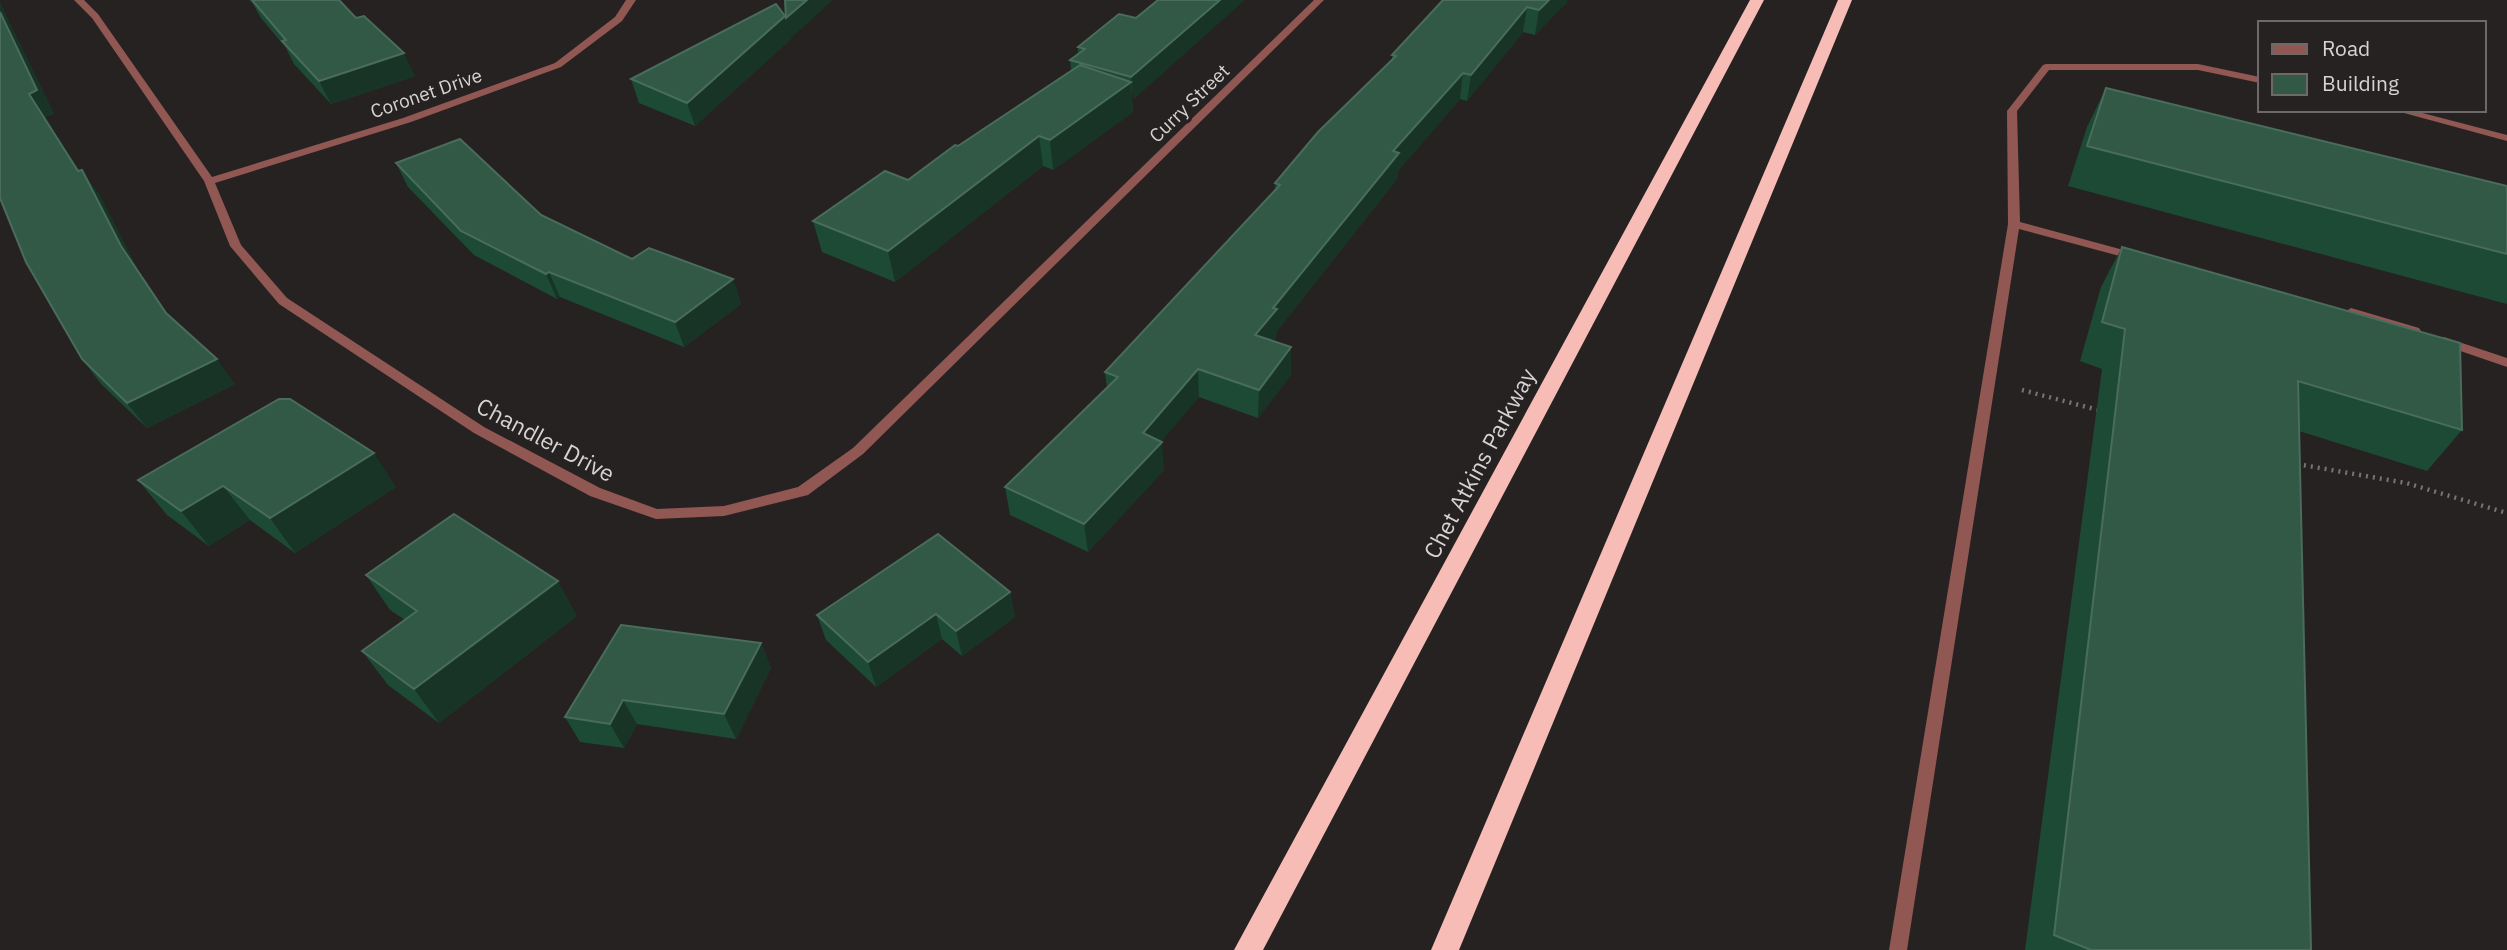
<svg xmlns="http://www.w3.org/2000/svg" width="2507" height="950" viewBox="0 0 2507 950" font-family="'IBM Plex Sans',sans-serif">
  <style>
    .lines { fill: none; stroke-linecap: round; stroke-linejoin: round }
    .path { stroke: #777474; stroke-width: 4.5; stroke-dasharray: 2 5; stroke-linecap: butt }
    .street { fill: #915752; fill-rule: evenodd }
    .highway { fill: #f6bcb5; fill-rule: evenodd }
    .wall { fill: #1d4a35 }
    .shaded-wall { fill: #183426 }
    .building { fill: #315946; stroke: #4a6c5c; stroke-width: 2 }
    .labels { text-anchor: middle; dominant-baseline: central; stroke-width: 7; stroke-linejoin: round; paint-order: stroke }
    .far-street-label { font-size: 19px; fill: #d5d3d3; stroke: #262221 }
    .street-label { font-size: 23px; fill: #d5d3d3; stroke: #262221 }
  </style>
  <rect width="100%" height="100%" fill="#262221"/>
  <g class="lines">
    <path class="path" d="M2022,390L2102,411
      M2297,464L2406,483L2507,513"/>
    <path class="street" d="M74,0H84L98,14L212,177L403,118L555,63L615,17L626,0H636L622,21L561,67L411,122L215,183L241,245L287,298L484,427L600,488L657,509L724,506L798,487L853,448L1314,0H1324L863,454L808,495L724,516L656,519L590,496L474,433L279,304L230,246L204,181L92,18Z
      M2046,64H2198L2260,77V83L2198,70H2049L2017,111L2020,222L2142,255L2144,257L2138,261L2019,229L1907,950H1889L2008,224L2007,111L2043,65Z
      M2393,110H2411L2507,135V141Z
      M2351,308L2419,328L2421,331L2415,335L2347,315L2345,312Z
      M2444,337L2507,358V367L2440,344L2438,341L2440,338Z"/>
    <path class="highway" d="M1750,0H1764L1263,950H1234Z
      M1838,0H1852L1459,950H1431Z"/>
  </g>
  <path class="wall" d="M249,0H339L415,76L331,104L294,64L286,48L261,18L253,4Z
    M1443,0H1567V2L1535,35L1523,32L1467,101L1460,99L1398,171L1397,179L1277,331L1276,337L1273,341L1291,375L1258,418L1199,397L1161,441L1164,470L1088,552L1010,515L1005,487L1107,388L1105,372L1275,190V183L1392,60V55Z
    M0,3L54,114L45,117L79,171L99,194L138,270L168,315L235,384L147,428L101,384L82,359L0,200Z
    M785,16L791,39L695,126L639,103L631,79Z
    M1136,18L1132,100L1133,112L1053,170L1043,166L895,282L822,252L813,221L908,180L1071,70L1070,60L1078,54V47Z
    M2106,88L2507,186V304L2068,186L2087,127Z
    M396,163L541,215L632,259L733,279L741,304L684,347L560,297L557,299L474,255L408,187Z
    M2122,247L2462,430L2427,471L2299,431L2311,950H2025L2102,369L2080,361L2101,287Z
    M138,480L396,487L295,553L250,520L209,546L167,515Z
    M366,575L577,616L439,723L388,685L362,651L405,620L390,610Z
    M1010,592L1015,617L962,656L942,639L876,687L826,640L817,615Z
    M761,643L771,668L736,739L637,724L624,748L580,742L565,717Z"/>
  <path class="shaded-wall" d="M807,0H833L791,38L786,18Z
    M1220,0H1245L1133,100L1131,77Z
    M1549,0H1567V2L1535,35L1539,10Z
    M0,3L54,114L45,117L94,194L82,170L99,194L138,270L183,338L121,246L78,171L29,94L0,12Z
    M1527,7L1523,32L1467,101L1471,75Z
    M785,16L791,39L695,126L687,103Z
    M404,53L415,76L331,104L319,81Z
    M1463,73L1460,99L1398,171L1397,179L1277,331L1276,337L1255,363V335L1273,308L1393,151Z
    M1131,82L1133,112L1053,170L1050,140Z
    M1039,136L1043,166L895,282L888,251Z
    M549,272L560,297L557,299L546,274Z
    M733,279L741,304L684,347L675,322Z
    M1291,347V375L1258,418L1259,390Z
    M217,359L235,384L147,428L127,403Z
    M1198,369L1199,397L1154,450L1162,442L1164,470L1088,552L1084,524L1143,433Z
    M374,453L396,487L295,553L270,518Z
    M223,486L250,520L209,546L181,511Z
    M558,581L577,616L439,723L414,689Z
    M1010,592L1015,617L962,656L956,631Z
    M936,614L942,639L876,687L868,662Z
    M761,643L771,668L736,739L724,714Z
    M623,700L637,724L624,748L610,724Z"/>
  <path class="building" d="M252,0H339L356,18L364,16L404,53L319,81L282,41L286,40Z
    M785,0H807L786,18Z
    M1158,0H1220L1131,77L1070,60L1085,49L1078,47L1119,14L1136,18Z
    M1443,0H1549L1539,10L1527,7L1471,75L1463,73L1393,151L1399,153L1273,308L1277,309L1255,335L1291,347L1259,390L1198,369L1143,433L1162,442L1084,524L1005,487L1118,377L1105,372L1280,185L1275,183L1318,132L1396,56L1392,55Z
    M776,4L785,16L687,103L631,79Z
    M0,12L37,90L29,94L78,171L82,170L121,246L166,313L217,359L127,403L82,359L26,262L0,198Z
    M1080,65L1131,82L1050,140L1039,136L888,251L813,221L885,171L908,180L955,145L958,146Z
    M2106,88L2507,186V254L2087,146Z
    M460,139L541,215L632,259L649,248L733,279L675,322L549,272L546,274L461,231L396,163Z
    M2122,247L2460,343L2462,430L2298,381L2311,950H2091L2054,935L2125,329L2102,322Z
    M279,399H290L374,453L270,518L223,486L181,511L138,480Z
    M454,514L558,581L414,689L362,651L417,611L366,575Z
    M938,534L1010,592L956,631L936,614L868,662L817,615Z
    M621,625L761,643L724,714L623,700L610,724L565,717Z"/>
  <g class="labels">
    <g class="far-street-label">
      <text transform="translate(426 93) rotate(-19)">Coronet Drive</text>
      <text transform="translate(1189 103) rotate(-44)">Curry Street</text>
    </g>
    <g class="street-label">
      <text transform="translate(546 439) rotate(28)">Chandler Drive</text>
      <text transform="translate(1479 463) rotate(-62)">Chet Atkins Parkway</text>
    </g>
  </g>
  <rect x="2258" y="21" width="228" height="91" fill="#262221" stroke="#6c6968" stroke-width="2"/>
  <rect x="2272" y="44" width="35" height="10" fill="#915752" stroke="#6c6968" stroke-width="2"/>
  <text x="2322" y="56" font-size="21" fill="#d5d3d3">Road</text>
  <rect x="2272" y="74" width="35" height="21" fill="#315946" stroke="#6c6968" stroke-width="2"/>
  <text x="2322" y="91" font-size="21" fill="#d5d3d3">Building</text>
</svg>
